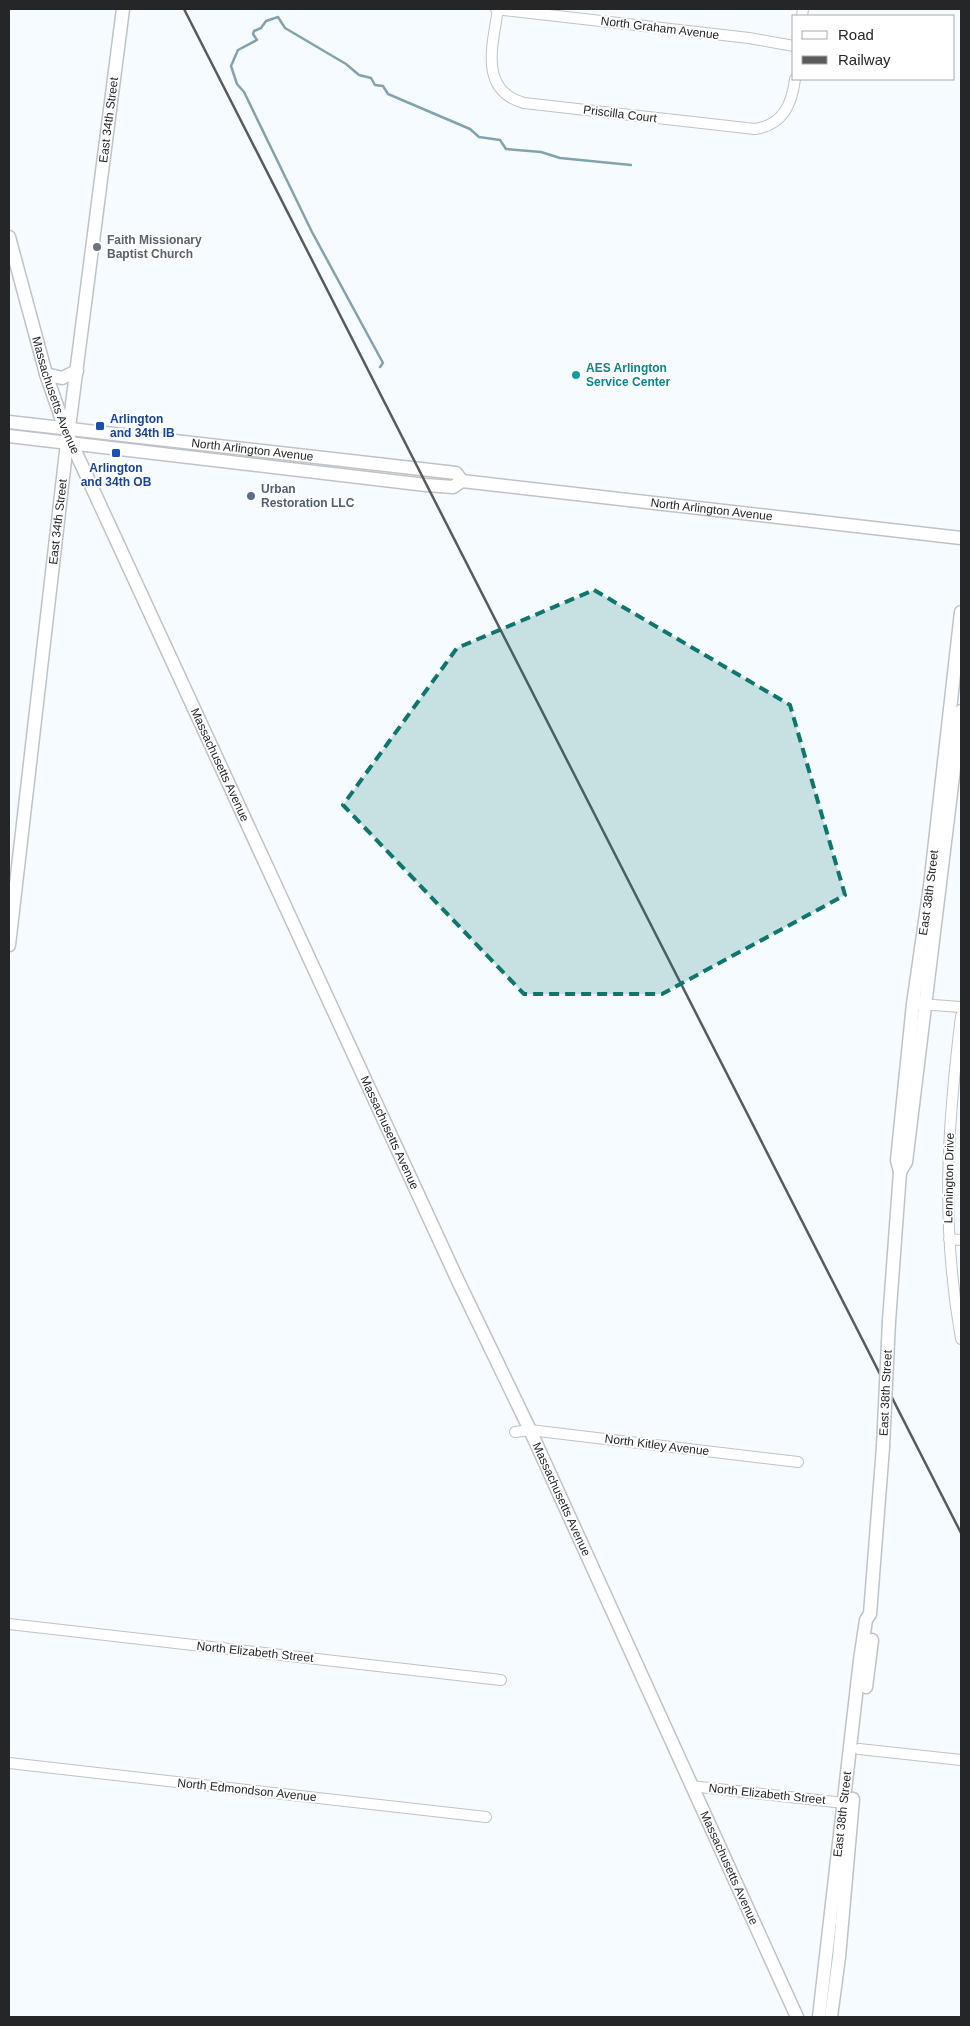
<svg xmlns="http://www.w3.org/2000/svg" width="970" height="2026" viewBox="0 0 970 2026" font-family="Arial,sans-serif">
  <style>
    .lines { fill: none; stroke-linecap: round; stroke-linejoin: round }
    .stream { stroke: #82a3ae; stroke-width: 2.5 }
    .minor-casing { stroke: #bfc3c7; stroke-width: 12 }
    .major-casing { stroke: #bfc3c7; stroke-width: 15 }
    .minor { stroke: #fff; stroke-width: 10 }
    .major { stroke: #fff; stroke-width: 12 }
    .rail { stroke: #595b5d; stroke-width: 2.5 }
    .major-bridge-casing { stroke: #bfc3c7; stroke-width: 15; stroke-linecap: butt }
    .major-bridge { stroke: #fff; stroke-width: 12 }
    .marked { fill: #0f766e; fill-opacity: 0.2; stroke: #0f766e; stroke-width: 4; stroke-dasharray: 10 6; stroke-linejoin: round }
    .worship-dot { fill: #6b7280; stroke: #fff; stroke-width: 2 }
    .culture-dot { fill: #0f9aa8; stroke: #fff; stroke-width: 2 }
    .transit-dot { fill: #1a4fb4; stroke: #fff; stroke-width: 2 }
    .service-dot { fill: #5c6f8a; stroke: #fff; stroke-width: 2 }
    .labels { text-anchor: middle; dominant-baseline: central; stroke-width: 4; stroke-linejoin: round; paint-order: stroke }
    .street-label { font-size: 12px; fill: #252628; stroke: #fff }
    .worship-label { font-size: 12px; font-weight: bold; fill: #5b616d; stroke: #fff; text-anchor: start }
    .culture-label { font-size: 12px; font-weight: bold; fill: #0d838f; stroke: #fff; text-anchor: start }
    .transit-label { font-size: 12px; font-weight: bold; fill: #164399; stroke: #fff; text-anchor: start }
    .service-label { font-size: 12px; font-weight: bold; fill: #4e5e75; stroke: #fff; text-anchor: start }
  </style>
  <rect width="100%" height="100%" fill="#f6fbff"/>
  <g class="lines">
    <path class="stream" d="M278,17L266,21L261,28L254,31L253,34L257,40L238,50L231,66L237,84L244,92L312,232L383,363L380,367
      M278,17L285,28L346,64L359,75L371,78L375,85L383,86L388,94L470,129L479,137L500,140L506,149L541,152L560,158L631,165"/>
    <defs>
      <path id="minor" d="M496,9L749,38L794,46
        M498,9C493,44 478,90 524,103L755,129C783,125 792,104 795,79
        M802,16L803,9
        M919,1004L961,1007
        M961,1016C947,1129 941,1226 961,1339
        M949,1239L961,1240
        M515,1432L530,1430L798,1462
        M9,1624L501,1680
        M859,1749L961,1760
        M9,1763L486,1817
        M691,1786L844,1803"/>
      <g id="major">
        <path id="s1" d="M9,237L46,374L65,429L459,1283L530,1430L797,2017"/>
        <path d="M46,374L62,378L77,371"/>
        <path id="s2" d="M9,422L456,473L462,481"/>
        <path id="s3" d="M9,436L426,485L453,487L462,481L961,538"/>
        <path id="s4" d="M9,945L67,443L123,9"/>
        <path d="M900,1172L906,1162L961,711"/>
        <path id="s5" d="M889,1321L900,1172L897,1160L913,1004L930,886L961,612"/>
        <path d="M866,1687L872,1640"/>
        <path id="s6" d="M819,2017L860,1660L866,1620L870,1614L883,1447"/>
        <path d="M831,2017L839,1957L853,1799"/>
      </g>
    </defs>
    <use href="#minor" class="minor-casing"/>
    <use href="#major" class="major-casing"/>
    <use href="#minor" class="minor"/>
    <use href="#major" class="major"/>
    <path class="rail" d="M184,9L961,1533"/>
    <defs>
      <g id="major-bridge">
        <path id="s7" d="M883,1447L889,1321"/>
      </g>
    </defs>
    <use href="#major-bridge" class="major-bridge-casing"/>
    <use href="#major-bridge" class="major-bridge"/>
  </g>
  <path class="marked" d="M594,590L790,705L845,895L662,994H524L343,805L457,648Z"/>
  <circle class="worship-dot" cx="97" cy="247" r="5"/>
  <circle class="culture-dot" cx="576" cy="375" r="5"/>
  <g class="transit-dot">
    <rect x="95" y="421" width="10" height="10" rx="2.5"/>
    <rect x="111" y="448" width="10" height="10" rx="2.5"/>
  </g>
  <circle class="service-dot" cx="251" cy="496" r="5"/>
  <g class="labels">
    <g class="street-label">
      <text transform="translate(660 28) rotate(7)">North Graham Avenue</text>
      <text transform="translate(620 114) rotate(7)">Priscilla Court</text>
      <text stroke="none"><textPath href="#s4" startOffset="831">East 34th Street</textPath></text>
      <text stroke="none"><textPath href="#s1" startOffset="165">Massachusetts Avenue</textPath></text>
      <text stroke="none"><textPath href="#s2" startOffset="245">North Arlington Avenue</textPath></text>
      <text stroke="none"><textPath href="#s3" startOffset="709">North Arlington Avenue</textPath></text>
      <text stroke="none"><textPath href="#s4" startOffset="426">East 34th Street</textPath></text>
      <text stroke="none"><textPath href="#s1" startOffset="570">Massachusetts Avenue</textPath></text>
      <text stroke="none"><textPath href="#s5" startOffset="431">East 38th Street</textPath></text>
      <text stroke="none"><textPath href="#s1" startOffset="975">Massachusetts Avenue</textPath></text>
      <text transform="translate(949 1178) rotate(-89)">Lennington Drive</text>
      <text stroke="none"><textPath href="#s7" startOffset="54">East 38th Street</textPath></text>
      <text transform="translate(657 1445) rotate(7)">North Kitley Avenue</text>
      <text stroke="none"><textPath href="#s1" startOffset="1380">Massachusetts Avenue</textPath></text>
      <text transform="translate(255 1652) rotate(6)">North Elizabeth Street</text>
      <text transform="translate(247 1790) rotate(6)">North Edmondson Avenue</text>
      <text transform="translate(767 1794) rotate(6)">North Elizabeth Street</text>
      <text stroke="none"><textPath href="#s6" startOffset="204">East 38th Street</textPath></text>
      <text stroke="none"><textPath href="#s1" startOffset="1785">Massachusetts Avenue</textPath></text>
    </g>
    <g class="worship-label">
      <text x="107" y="240">Faith Missionary<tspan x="107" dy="14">Baptist Church</tspan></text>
    </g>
    <g class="culture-label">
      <text x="586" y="368">AES Arlington<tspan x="586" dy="14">Service Center</tspan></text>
    </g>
    <g class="transit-label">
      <text x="110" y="419">Arlington<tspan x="110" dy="14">and 34th IB</tspan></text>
      <text x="116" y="468" text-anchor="middle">Arlington<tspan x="116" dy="14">and 34th OB</tspan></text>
    </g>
    <g class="service-label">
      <text x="261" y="489">Urban<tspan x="261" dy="14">Restoration LLC</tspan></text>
    </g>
  </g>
  <rect width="970" height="2026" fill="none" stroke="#252628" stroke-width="20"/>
  <rect x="792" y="15" width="162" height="65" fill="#ffffff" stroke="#a8a8a9"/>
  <rect x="802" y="31" width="25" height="8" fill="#ffffff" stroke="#a8a8a9"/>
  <text x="838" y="40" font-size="15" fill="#252628">Road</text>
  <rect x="802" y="56" width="25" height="8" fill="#595b5d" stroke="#a8a8a9"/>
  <text x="838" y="65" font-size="15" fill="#252628">Railway</text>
</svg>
